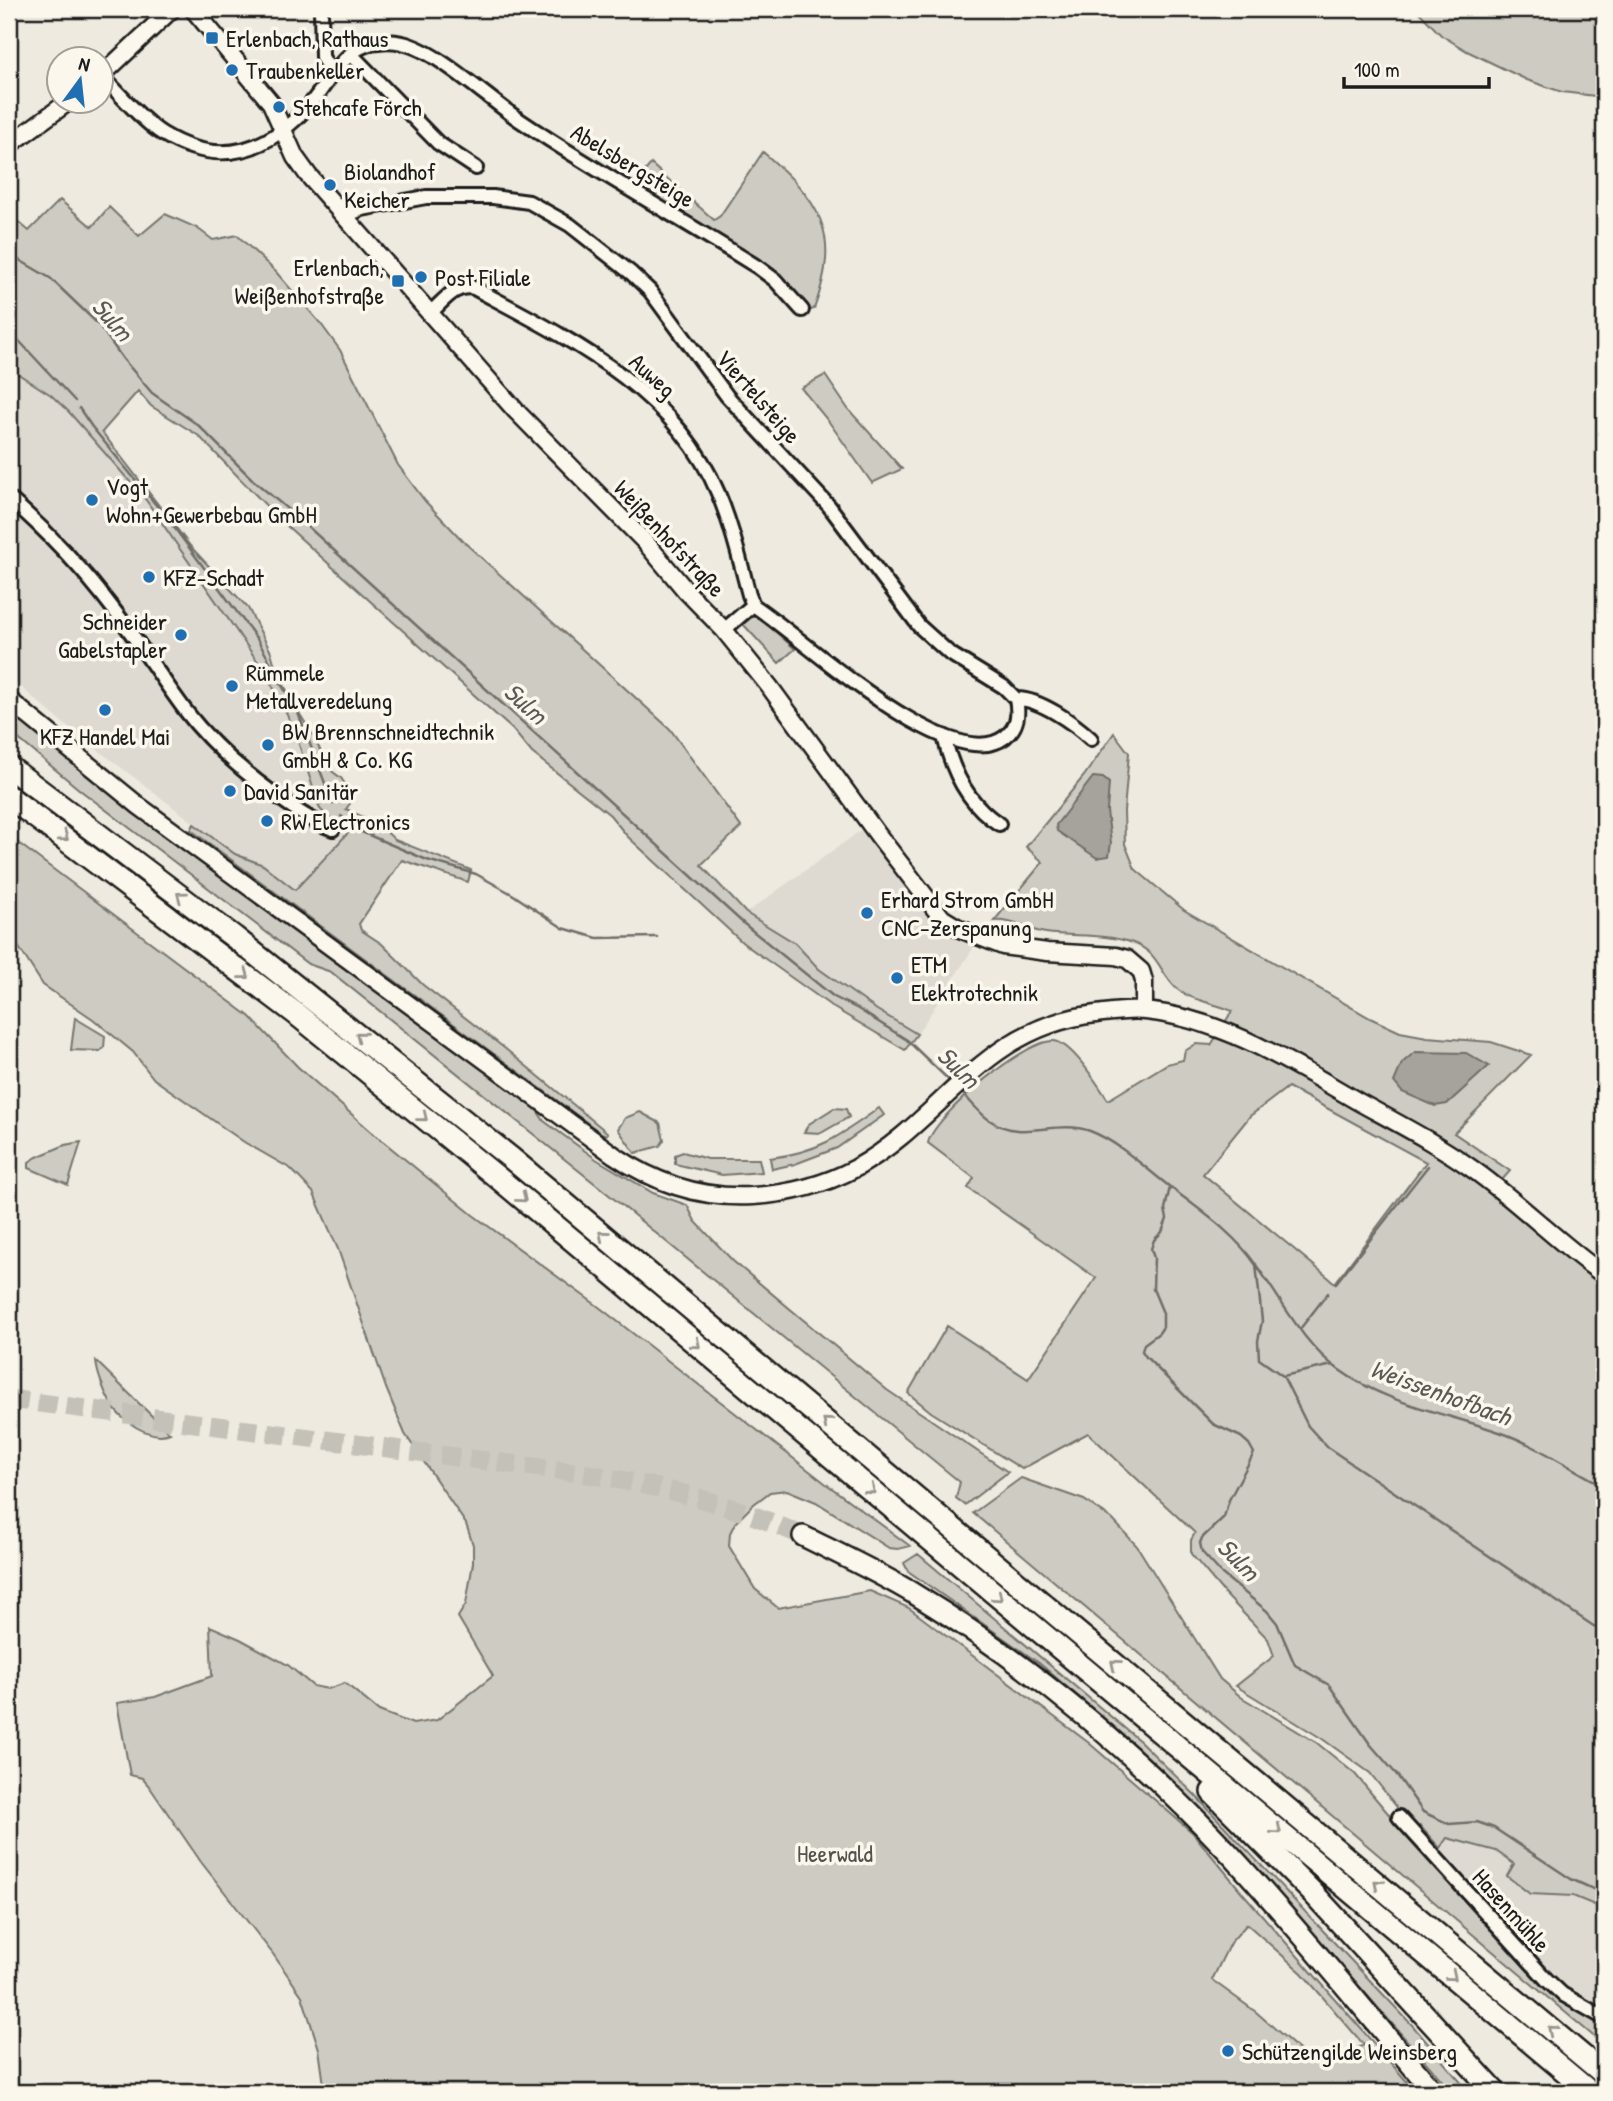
<svg xmlns="http://www.w3.org/2000/svg" width="1613" height="2101" viewBox="0 0 1613 2101" font-family="'Patrick Hand',sans-serif">
  <style>
    .built { fill: #dedad1 }
    .green { fill: #ceccc2; stroke: #75746f; stroke-width: 2; fill-rule: evenodd }
    .water { fill: #a6a39d; stroke: #6f6d69; stroke-width: 2 }
    .lines { fill: none; stroke-linecap: round; stroke-linejoin: round }
    .stream { stroke: #6f6d69; stroke-width: 2.5 }
    .primary-tunnel { stroke: #c4c1b8; stroke-width: 19; stroke-dasharray: 19 10; stroke-linecap: butt }
    .street-casing { stroke: #1c1c1c; stroke-width: 18 }
    .secondary-casing { stroke: #1c1c1c; stroke-width: 21 }
    .primary-casing { stroke: #1c1c1c; stroke-width: 24 }
    .highway-casing { stroke: #1c1c1c; stroke-width: 26 }
    .street { stroke: #fbf7ec; stroke-width: 12 }
    .secondary { stroke: #fbf7ec; stroke-width: 16 }
    .primary { stroke: #fbf7ec; stroke-width: 19 }
    .highway { stroke: #fbf7ec; stroke-width: 21 }
    .oneway { stroke: #97948e }
    .poi-dot { fill: #1f6fb2; stroke: #fbf7ec; stroke-width: 2.5 }
    .labels { text-anchor: middle; dominant-baseline: central; stroke-width: 7; stroke-linejoin: round; paint-order: stroke }
    .poi-label { font-size: 24px; fill: #1c1c1c; stroke: #fbf7ec; text-anchor: start }
    .street-label { font-size: 24px; fill: #1c1c1c; stroke: #fbf7ec }
    .park-label { font-size: 24px; fill: #51514e; stroke: #fbf7ec }
    .water-label { font-size: 26px; font-style: italic; fill: #5a5956; stroke: #fbf7ec }
  </style>
  <rect width="100%" height="100%" fill="#eeeadf"/>
  <filter id="ink" filterUnits="userSpaceOnUse"><feTurbulence type="fractalNoise" baseFrequency=".0143" numOctaves="2"/><feDisplacementMap in="SourceGraphic" scale="14" xChannelSelector="R" yChannelSelector="G"/><feConvolveMatrix kernelMatrix="1 2 1 2 8 2 1 2 1" color-interpolation-filters="sRGB"/></filter>
  <g filter="url(#ink)">
    <path class="built" d="M9,368L51,395L69,412L146,500L267,675L295,730L338,827L348,833L295,890L263,865L235,854L69,728L9,677Z
      M867,826L941,921L976,944L917,1034L877,1010L819,969L795,943L746,913Z
      M1447,1838L1504,1855L1514,1865L1529,1894L1573,1896L1604,1909V2011L1562,1987L1526,1947L1497,1902L1470,1885L1437,1854Z"/>
    <path class="green" d="M1416,9H1604V97L1562,92L1527,80L1467,51L1441,35Z
      M763,152C821,202 842,233 814,309L808,311L787,284L634,184L651,164L714,220L720,216Z
      M60,200L92,227L109,207L139,236L165,214L197,228L213,240L237,235L276,272L321,324L340,350L398,465L425,501L464,542L670,729L741,827L701,865L746,913L795,943L819,969L877,1010L917,1034L905,1050L834,1008L743,943L627,836L610,815L532,753L513,730L277,517L199,436L151,406L138,391L102,432L191,547L248,608L271,652L280,683L313,735L329,769L341,778L354,798L346,809L378,824L395,840L471,870L468,882L402,860L359,924L361,930L382,944L423,985L503,1047L608,1133L606,1135L601,1133L191,830L194,824L235,854L263,865L295,890L348,833L338,827L320,809L294,729L267,675L146,500L69,412L51,395L9,368V214L29,231Z
      M825,375L848,409L902,469L872,483L829,422L801,388Z
      M752,617H759L795,649L779,663L743,624Z
      M9,709L156,830L534,1106L544,1121L596,1159L653,1193L687,1205L695,1221L733,1261L887,1390L1008,1472L965,1505L956,1498L960,1482L608,1194L331,972L308,964L80,790L9,731Z
      M1114,733L1129,753L1124,811L1125,844L1135,869L1184,910L1370,1018L1400,1032L1427,1037L1491,1042L1531,1055L1454,1133L1510,1171L1502,1180L1604,1268V1909L1573,1896L1530,1894L1507,1876L1514,1864L1496,1851L1447,1838L1440,1848L1420,1826L1414,1829L1370,1773L1321,1738L1236,1686L1274,1656L1268,1639L1225,1594L1191,1554V1540L1195,1533L1088,1433L1022,1469L931,1412L908,1393L947,1326L1028,1379L1096,1278L968,1188L974,1178L928,1143C934,1116 1025,1039 1054,1041C1072,1043 1098,1085 1108,1100L1167,1064L1183,1060L1185,1051L1196,1044L1211,1045L1232,1011C1215,1003 1192,1001 1177,989C1159,973 1160,953 1133,943C1104,933 1075,937 1046,933C1028,931 1013,919 994,921L1043,862L1026,847L1084,776ZM1288,1087L1426,1162L1335,1283L1203,1174L1250,1116Z
      M9,836L249,1016L298,1067L374,1134L473,1215L599,1307L825,1483L910,1546L898,1549L889,1548L816,1502L787,1490L770,1492L754,1504L735,1523L730,1533L729,1546L755,1589L778,1608L870,1591L909,1608L1089,1743L1193,1833L1241,1891L1416,2092H325L319,2049L302,1996L273,1954L201,1862L149,1786L142,1778L130,1775L117,1703L155,1697L212,1676L210,1626L240,1639L288,1665L313,1686L328,1689L345,1683L379,1711L413,1724L437,1720L493,1676L458,1617L466,1604L473,1563V1545L466,1524L405,1434L386,1388L338,1249L313,1192L291,1169L244,1142L154,1079L133,1052L93,1019L43,985L9,932ZM1247,1924L1302,1973L1364,2045L1331,2061L1315,2062L1305,2055L1256,2012L1212,1980L1230,1943Z
      M75,1018L105,1036L104,1047L100,1051L71,1050Z
      M834,1108L846,1109L849,1117L821,1133L804,1132L809,1124Z
      M879,1108L884,1115L837,1148L795,1164L772,1169L770,1158C819,1152 840,1136 879,1108Z
      M640,1112L660,1123L664,1140L660,1146L635,1153L618,1129L625,1118Z
      M81,1142L68,1185L29,1168V1162L37,1157L65,1145Z
      M683,1152L707,1159H759L762,1172L722,1175L675,1164V1155Z
      M96,1361L159,1423L170,1433C151,1441 119,1420 110,1402C104,1391 97,1373 96,1361Z
      M1021,1478L1084,1500L1112,1519L1137,1546L1220,1679L1241,1697L1317,1743L1355,1774L1392,1818L1516,1950L1604,2023V2045L973,1513Z
      M918,1554L1141,1742L1194,1794L1413,2026L1469,2092H1452L1274,1889L1186,1796L1115,1728L1039,1663L908,1571L904,1563Z"/>
    <path class="water" d="M1093,777L1103,778L1109,783L1107,811L1111,843L1109,856L1097,858L1057,831L1056,825Z
      M1415,1052L1466,1053L1489,1066L1447,1104L1435,1106L1402,1092L1394,1082L1402,1063Z"/>
    <g class="lines">
      <path class="stream" d="M9,254L50,278L99,325L123,359L152,393L198,425L253,480L305,524L743,923L834,997L858,1009L907,1040L953,1084
        M9,330L75,401
        M79,408L92,427L170,522L257,639L295,705L333,804
        M341,816L357,830L427,860L476,874L512,894L563,928L597,938L657,937
        M960,1091C970,1100 979,1114 991,1121C1022,1142 1056,1119 1090,1131C1119,1142 1145,1168 1170,1187L1165,1209L1167,1219L1162,1232L1154,1240L1151,1249L1154,1258L1153,1289L1163,1313V1327L1159,1333L1144,1344L1142,1351L1146,1357L1213,1424L1241,1437L1249,1444L1254,1453L1229,1500L1224,1517L1202,1538L1200,1543L1202,1552L1222,1574L1267,1611L1277,1623L1295,1665L1329,1685L1370,1744L1397,1775L1423,1812L1449,1824L1477,1822L1494,1828L1571,1879L1604,1894
        M1170,1187C1201,1211 1233,1232 1256,1265C1282,1300 1302,1343 1338,1369C1388,1406 1453,1414 1510,1436C1543,1449 1573,1470 1604,1486
        M1256,1264L1262,1321L1258,1341L1259,1359L1283,1376L1308,1426L1327,1447L1604,1633
        M1336,1283L1428,1166
        M1300,1329L1328,1293
        M1283,1376L1333,1365"/>
      <path class="primary-tunnel" d="M9,1399L588,1474C664,1487 733,1504 803,1536"/>
      <defs>
        <path id="street" d="M321,9L322,57L333,75
          M351,54L438,143L476,168
          M102,76C118,92 144,123 163,134C221,169 270,151 312,102C325,86 338,62 356,50C368,42 387,39 402,43C437,50 488,99 521,121C598,173 680,218 759,268L775,280L802,310
          M346,216L362,209L426,197H493L529,202L570,225L631,273L650,291L727,396L829,506L919,626L949,653L1004,687L1016,699C1039,698 1075,724 1091,739
          M430,313C443,302 455,283 474,288C567,338 675,389 718,493C732,526 740,561 749,595L753,605C800,635 950,779 1005,737C1018,727 1019,714 1016,699
          M9,498C48,532 83,569 114,610C139,642 161,678 185,710C210,743 241,770 274,794C293,808 311,821 333,829
          M724,630L753,605
          M944,736C952,771 968,804 999,824
          M1399,1817L1546,1979L1562,1994L1604,2018"/>
        <path id="secondary" d="M193,9L271,103L295,157L308,175L516,411L646,543L687,592L724,630L769,686L878,835L942,918L960,929L1003,946L1047,952L1116,956L1127,959L1141,971L1144,981V1011
          M102,75L172,9
          M9,145L68,102
          M9,700L139,806L614,1155C655,1183 702,1199 753,1196C788,1194 824,1185 856,1168C945,1118 982,1027 1096,1014C1112,1012 1130,1009 1146,1011C1226,1020 1291,1063 1359,1102C1397,1123 1436,1143 1471,1168C1518,1201 1558,1243 1604,1275"/>
        <path id="primary" d="M803,1536C841,1555 880,1573 916,1595C1031,1665 1138,1756 1230,1854C1301,1931 1366,2013 1434,2092"/>
        <path id="highway" d="M9,767L234,937L512,1159L1604,2074
          M9,797L295,1013L497,1177L1590,2092
          M1212,1792L1313,1893L1495,2092"/>
      </defs>
      <use href="#street" class="street-casing"/>
      <use href="#secondary" class="secondary-casing"/>
      <use href="#primary" class="primary-casing"/>
      <use href="#highway" class="highway-casing"/>
      <use href="#street" class="street"/>
      <use href="#secondary" class="secondary"/>
      <use href="#primary" class="primary"/>
      <use href="#highway" class="highway"/>
    </g>
    <defs><path id="oneway-chevron" d="M-2-3.5L2.5 0L-2 3.5" fill="none" stroke-width="1.6" stroke-linecap="round" stroke-linejoin="round" transform="scale(1.75)"/></defs>
    <g class="oneway">
      <use href="#oneway-chevron" transform="translate(64 837) rotate(37)"/>
      <use href="#oneway-chevron" transform="translate(181 896) rotate(-143)"/>
      <use href="#oneway-chevron" transform="translate(245 975) rotate(38)"/>
      <use href="#oneway-chevron" transform="translate(360 1036) rotate(-141)"/>
      <use href="#oneway-chevron" transform="translate(423 1117) rotate(39)"/>
      <use href="#oneway-chevron" transform="translate(522 1198) rotate(40)"/>
      <use href="#oneway-chevron" transform="translate(603 1235) rotate(-140)"/>
      <use href="#oneway-chevron" transform="translate(696 1344) rotate(40)"/>
      <use href="#oneway-chevron" transform="translate(827 1422) rotate(-140)"/>
      <use href="#oneway-chevron" transform="translate(871 1490) rotate(40)"/>
      <use href="#oneway-chevron" transform="translate(998 1597) rotate(40)"/>
      <use href="#oneway-chevron" transform="translate(1115 1664) rotate(-140)"/>
      <use href="#oneway-chevron" transform="translate(1277 1830) rotate(40)"/>
      <use href="#oneway-chevron" transform="translate(1378 1884) rotate(-140)"/>
      <use href="#oneway-chevron" transform="translate(1452 1976) rotate(40)"/>
      <use href="#oneway-chevron" transform="translate(1552 2030) rotate(-140)"/>
    </g>
  </g>
  <g class="poi-dot">
    <rect x="205" y="31" width="14" height="14" rx="3.5"/>
    <circle cx="232" cy="70" r="7"/>
    <circle cx="279" cy="107" r="7"/>
    <circle cx="330" cy="185" r="7"/>
    <circle cx="421" cy="277" r="7"/>
    <rect x="391" y="274" width="14" height="14" rx="3.5"/>
    <circle cx="92" cy="500" r="7"/>
    <circle cx="149" cy="577" r="7"/>
    <circle cx="181" cy="635" r="7"/>
    <circle cx="232" cy="686" r="7"/>
    <circle cx="105" cy="710" r="7"/>
    <circle cx="268" cy="745" r="7"/>
    <circle cx="230" cy="791" r="7"/>
    <circle cx="267" cy="821" r="7"/>
    <circle cx="867" cy="913" r="7"/>
    <circle cx="897" cy="978" r="7"/>
    <circle cx="1228" cy="2051" r="7"/>
  </g>
  <g class="labels">
    <g class="poi-label">
      <text x="226" y="38">Erlenbach, Rathaus</text>
      <text x="246" y="70">Traubenkeller</text>
      <text x="293" y="107">Stehcafe Förch</text>
      <text x="344" y="171">Biolandhof<tspan x="344" dy="28">Keicher</tspan></text>
      <text x="384" y="267" text-anchor="end">Erlenbach,<tspan x="384" dy="28">Weißenhofstraße</tspan></text>
      <text x="435" y="277">Post Filiale</text>
      <text x="106" y="486">Vogt<tspan x="106" dy="28">Wohn+Gewerbebau GmbH</tspan></text>
      <text x="163" y="577">KFZ-Schadt</text>
      <text x="167" y="621" text-anchor="end">Schneider<tspan x="167" dy="28">Gabelstapler</tspan></text>
      <text x="246" y="672">Rümmele<tspan x="246" dy="28">Metallveredelung</tspan></text>
      <text x="282" y="731">BW Brennschneidtechnik<tspan x="282" dy="28">GmbH &amp; Co. KG</tspan></text>
      <text x="105" y="736" text-anchor="middle">KFZ Handel Mai</text>
      <text x="244" y="791">David Sanitär</text>
      <text x="281" y="821">RW Electronics</text>
      <text x="881" y="899">Erhard Strom GmbH<tspan x="881" dy="28">CNC-Zerspanung</tspan></text>
      <text x="911" y="964">ETM<tspan x="911" dy="28">Elektrotechnik</tspan></text>
      <text x="1242" y="2051">Schützengilde Weinsberg</text>
    </g>
    <g class="street-label">
      <text transform="translate(633 165) rotate(31)">Abelsbergsteige</text>
      <text transform="translate(653 375) rotate(42)">Auweg</text>
      <text transform="translate(759 396) rotate(49)">Viertelsteige</text>
      <text transform="translate(670 538) rotate(47)">Weißenhofstraße</text>
      <text transform="translate(1512 1910) rotate(48)">Hasenmühle</text>
    </g>
    <g class="park-label">
      <text x="835" y="1853">Heerwald</text>
    </g>
    <g class="water-label">
      <text transform="translate(113 319) rotate(49)">Sulm</text>
      <text transform="translate(526 703) rotate(42)">Sulm</text>
      <text transform="translate(959 1067) rotate(44)">Sulm</text>
      <text transform="translate(1441 1392) rotate(20)">Weissenhofbach</text>
      <text transform="translate(1239 1559) rotate(46)">Sulm</text>
    </g>
  </g>
  <rect width="1613" height="2101" fill="none" stroke="#fbf7ec" stroke-width="35"/>
  <rect x="18" y="18" width="1578" height="2066" fill="none" stroke="#1c1c1c" stroke-width="2.5" filter="url(#ink)"/>
  <g transform="translate(80 80) rotate(15)"><circle r="33" fill="#fbf7ec" stroke="#a29f99" stroke-width="2"/>
  <path d="M0-5L12 26L0 18L-12 26Z" fill="#1f6fb2"/>
  <text y="-10" font-size="19" font-weight="bold" text-anchor="middle" fill="#1c1c1c">N</text>
  </g>
  <path d="M1344 77v10h145v-10" fill="none" stroke="#1c1c1c" stroke-width="3.5"/>
  <text x="1354" y="77" font-size="21" fill="#1c1c1c" stroke="#fbf7ec" stroke-width="5" paint-order="stroke">100 m</text>
</svg>
